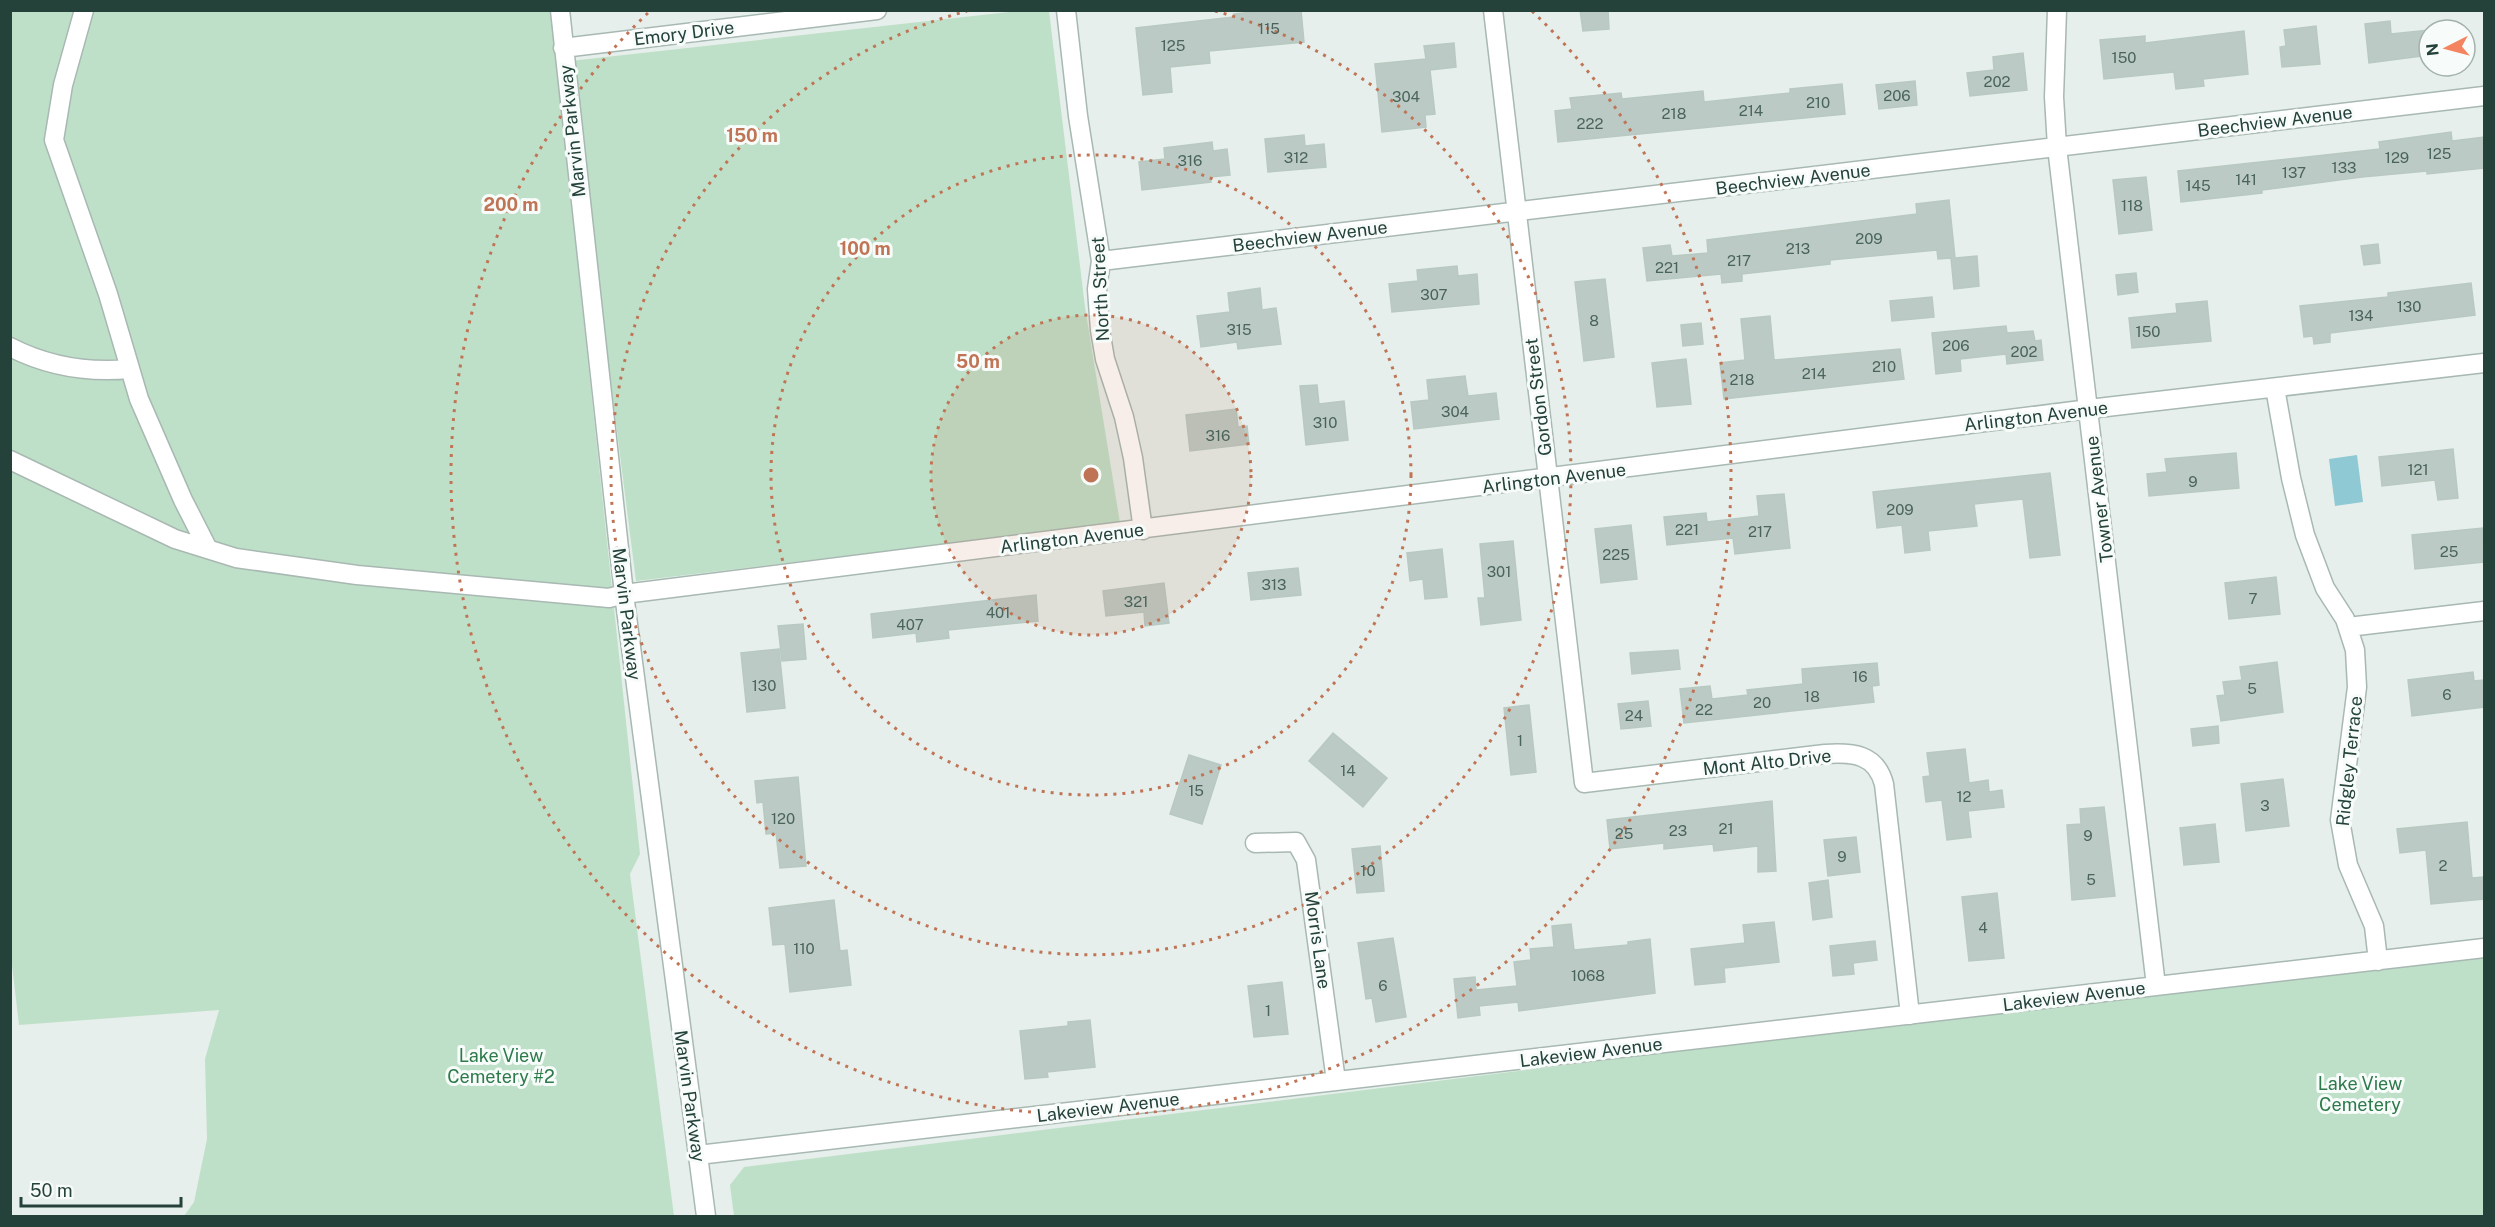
<svg xmlns="http://www.w3.org/2000/svg" width="2495" height="1227" viewBox="0 0 2495 1227" font-family="'Public Sans',sans-serif">
  <style>
    .green { fill: #bfe0c8 }
    .water { fill: #8ec9d4 }
    .building { fill: #bbcac4; stroke: #b8c9c2; stroke-width: 1.5 }
    .lines { fill: none; stroke-linecap: round; stroke-linejoin: round }
    .street-casing { stroke: #a8b8b2; stroke-width: 21 }
    .street { stroke: #fff; stroke-width: 18 }
    .ring { fill: none; stroke: #c07456; stroke-width: 3; stroke-dasharray: 3 6 }
    .labels { text-anchor: middle; dominant-baseline: central; stroke-width: 6; stroke-linejoin: round; paint-order: stroke }
    .number-label { font-size: 15px; fill: #4a645c }
    .street-label { font-size: 18px; fill: #24423a; stroke: #f7fbf9 }
    .park-label { font-size: 18px; fill: #2d7a4b; stroke: #f7fbf9 }
    .centre { fill: #c07456; stroke: #f7fbf9; stroke-width: 3 }
    .ring-label { font-size: 18px; text-anchor: middle; font-weight: bold; fill: #c07456; stroke: #f7fbf9; stroke-width: 6; stroke-linejoin: round; paint-order: stroke }
  </style>
  <rect width="100%" height="100%" fill="#e6efeb"/>
  <path class="green" d="M10,11H551L640,854L630,874L674,1216H184L194,1202L207,1139L205,1059L219,1010L19,1025L10,948Z
    M1019,11H1049L1085,307L1120,523L636,581L570,61Z
    M2484,955V1216H734L730,1185L744,1167L1914,1022Z"/>
  <path class="water" d="M2357,455L2363,502L2335,506L2329,459Z"/>
  <path class="building" d="M1272,10H1301L1304,42L1209,51L1210,63L1170,67L1172,92L1143,95L1136,28L1234,17V14Z
    M1580,10H1608L1609,29L1583,31Z
    M2390,21L2391,34L2429,30V55L2369,63L2365,24Z
    M2316,26L2320,64L2282,67L2280,47L2286,46L2284,30Z
    M2244,31L2248,74L2203,79L2204,86L2176,89L2174,72L2104,79L2100,40L2145,36V43Z
    M1454,43L1456,67L1430,70L1435,114L1425,115L1426,127L1382,132L1375,64L1426,59L1424,46Z
    M2023,53L2027,90L1970,96L1967,73L1994,70L1993,57Z
    M1915,81L1917,105L1879,109L1876,85Z
    M1842,84L1845,114L1558,142L1555,111L1572,109L1570,98L1621,93L1622,99L1703,91L1704,102L1790,93V89Z
    M2451,132L2452,141L2484,137V168L2427,174V171L2362,177L2262,190V193L2181,202L2178,171L2380,149L2379,142Z
    M1304,135L1305,146L1324,144L1326,167L1268,172L1265,139Z
    M1212,142L1213,151L1227,149L1230,175L1210,177L1211,182L1142,190L1139,162L1165,159L1164,148Z
    M2146,177L2152,230L2119,234L2113,180Z
    M1949,200L1955,258L1977,256L1979,286L1954,289L1951,258L1938,259L1937,250L1830,260V264L1742,274V281L1722,283L1721,274L1647,281L1643,248L1670,245L1672,256L1708,253L1707,240L1917,214L1916,204Z
    M2378,244L2380,263L2364,265L2361,246Z
    M1457,266L1458,276L1477,274L1479,304L1392,312L1389,284L1418,281L1417,270Z
    M2136,273L2138,292L2118,295L2116,275Z
    M1605,279L1614,357L1584,361L1575,282Z
    M2471,283L2475,315L2330,333V342L2314,344L2313,336L2304,337L2300,306L2388,297V293Z
    M1260,288L1262,310L1276,308L1281,344L1238,349L1237,342L1201,347L1197,316L1230,312L1228,293Z
    M1932,297L1934,317L1892,321L1890,301Z
    M2207,301L2211,341L2132,348L2129,318L2177,313L2176,304Z
    M1770,316L1774,360L1900,349L1904,379L1724,399L1720,363L1745,360L1741,319Z
    M1701,323L1703,344L1683,346L1681,325Z
    M2006,326L2007,333L2033,331L2035,341L2041,340L2043,360L2007,364L2006,354L1960,359L1961,371L1936,374L1932,333Z
    M1686,359L1691,404L1657,407L1652,363Z
    M1465,376L1468,396L1496,393L1499,419L1414,429L1411,402L1429,400L1427,380Z
    M1317,385L1319,404L1344,401L1348,440L1306,445L1300,386Z
    M1236,409L1238,427L1247,426L1249,444L1190,451L1186,415Z
    M2453,449L2458,498L2438,500L2435,480L2382,486L2379,457Z
    M2236,453L2239,488L2149,496L2147,474L2167,472L2165,459Z
    M2050,473L2060,555L2030,558L2023,499L1974,504L1977,526L1928,531L1930,550L1905,553L1902,525L1877,528L1873,492Z
    M1784,494L1790,548L1735,554L1733,538L1667,545L1664,517L1706,513L1707,522L1759,516L1757,496Z
    M1631,525L1637,579L1601,583L1595,529Z
    M2483,528L2484,562L2415,569L2412,535Z
    M1513,541L1521,620L1481,625L1478,598H1485L1480,544Z
    M1442,549L1447,597L1425,599L1423,579L1410,581L1407,553Z
    M1298,568L1301,595L1251,600L1248,573Z
    M2276,577L2280,614L2229,619L2225,583Z
    M1164,583L1169,623L1145,626L1144,612L1106,616L1103,591Z
    M1036,595L1038,621L948,630L949,638L917,642L916,633L873,638L871,614Z
    M803,624L806,659L782,661L778,626Z
    M779,649L785,708L747,712L741,653Z
    M1678,650L1680,669L1632,674L1630,653Z
    M2277,662L2283,712L2221,721L2217,696L2225,695L2223,682L2242,680L2240,667Z
    M1877,663L1879,685L1872,686L1874,702L1684,723L1680,689L1710,686L1712,699L1748,695L1747,690L1803,684L1802,669Z
    M2473,672L2474,681L2484,680V707L2412,716L2408,680Z
    M1648,701L1651,726L1621,729L1618,704Z
    M1529,705L1536,772L1511,775L1504,708Z
    M2218,726L2219,743L2193,746L2191,729Z
    M1333,733L1387,778L1363,807L1309,761Z
    M1965,749L1969,783L1988,780L1989,792L2002,790L2004,807L1968,811L1971,837L1947,840L1942,800L1926,802L1923,777L1930,776L1927,753Z
    M1189,755L1221,765L1202,824L1170,814Z
    M798,777L806,866L780,868L776,833L766,834L763,802L757,803L755,781Z
    M2283,779L2289,826L2246,831L2241,784Z
    M1772,801L1776,871L1758,872V846L1714,851L1713,844L1664,849V843L1610,849L1607,820Z
    M2104,807L2115,896L2072,900L2067,825L2081,824L2080,809Z
    M2467,822L2472,878L2484,877V899L2431,904L2426,850L2400,853L2397,829Z
    M2215,824L2219,862L2184,865L2180,828Z
    M1856,837L1860,872L1828,876L1824,840Z
    M1380,846L1384,891L1357,893L1352,849Z
    M1828,880L1832,917L1813,920L1809,883Z
    M1997,893L2004,958L1969,961L1962,897Z
    M834,900L840,951L847,950L851,985L790,992L785,944L773,945L769,908Z
    M1774,922L1779,962L1724,968L1725,982L1695,985L1691,949L1745,943L1743,925Z
    M1571,924L1574,950L1628,945V942L1650,939L1655,993L1519,1011L1518,1002L1479,1006L1480,1015L1458,1018L1454,979L1475,977L1476,990L1517,986L1514,962L1531,960L1530,949L1554,947L1552,926Z
    M1393,938L1406,1017L1376,1022L1372,998L1366,999L1358,943Z
    M1875,941L1877,960L1853,963L1854,974L1833,976L1830,946Z
    M1282,982L1288,1034L1254,1037L1248,986Z
    M1090,1020L1095,1067L1047,1072L1048,1077L1025,1079L1020,1031L1068,1026V1022Z"/>
  <g class="lines">
    <defs>
      <path id="street" d="M84,10L63,85L54,140L108,294L139,399L183,500L208,549
        M560,10L624,594L706,1216
        M1066,10L1078,116L1101,261L1097,289L1100,330L1105,359L1124,417L1133,458L1143,530
        M1493,10L1584,783L1825,754C1853,752 1876,754 1884,784L1910,1015
        M2057,10L2054,97L2057,147L2156,986
        M563,48L877,10
        M1101,261L2484,96
        M10,347C49,367 88,373 130,369
        M2275,388L2291,478L2305,535L2325,588L2345,619L2355,650L2357,687L2340,820L2348,865L2374,926L2378,961
        M10,460L175,539L236,558L357,575L609,598L624,594L2089,409L2484,363
        M2348,627L2484,611
        M1255,843L1296,842L1306,860L1336,1081
        M698,1155L2484,948"/>
    </defs>
    <use href="#street" class="street-casing"/>
    <use href="#street" class="street"/>
  </g>
  <circle cx="1091" cy="475" r="160" fill="#c07456" fill-opacity=".12"/>
  <g class="ring">
    <circle cx="1091" cy="475" r="160"/>
    <circle cx="1091" cy="475" r="320"/>
    <path d="M1215 11A480 480 0 1 1 967 11"/>
    <path d="M1532 11A640 640 0 1 1 650 11"/>
  </g>
  <g class="labels">
    <g class="number-label">
      <text x="1269" y="28">115</text>
      <text x="1173" y="45">125</text>
      <text x="2124" y="57">150</text>
      <text x="1997" y="81">202</text>
      <text x="1897" y="95">206</text>
      <text x="1406" y="96">304</text>
      <text x="1818" y="102">210</text>
      <text x="1751" y="110">214</text>
      <text x="1674" y="113">218</text>
      <text x="1590" y="123">222</text>
      <text x="2439" y="153">125</text>
      <text x="1296" y="157">312</text>
      <text x="2397" y="157">129</text>
      <text x="1190" y="160">316</text>
      <text x="2344" y="167">133</text>
      <text x="2294" y="172">137</text>
      <text x="2246" y="179">141</text>
      <text x="2198" y="185">145</text>
      <text x="2132" y="205">118</text>
      <text x="1869" y="238">209</text>
      <text x="1798" y="248">213</text>
      <text x="1739" y="260">217</text>
      <text x="1667" y="267">221</text>
      <text x="1434" y="294">307</text>
      <text x="2409" y="306">130</text>
      <text x="2361" y="315">134</text>
      <text x="1594" y="320">8</text>
      <text x="1239" y="329">315</text>
      <text x="2148" y="331">150</text>
      <text x="1956" y="345">206</text>
      <text x="2024" y="351">202</text>
      <text x="1884" y="366">210</text>
      <text x="1814" y="373">214</text>
      <text x="1742" y="379">218</text>
      <text x="1455" y="411">304</text>
      <text x="1325" y="422">310</text>
      <text x="1218" y="435">316</text>
      <text x="2418" y="469">121</text>
      <text x="2193" y="481">9</text>
      <text x="1900" y="509">209</text>
      <text x="1687" y="529">221</text>
      <text x="1760" y="531">217</text>
      <text x="2449" y="551">25</text>
      <text x="1616" y="554">225</text>
      <text x="1499" y="571">301</text>
      <text x="1274" y="584">313</text>
      <text x="2253" y="598">7</text>
      <text x="1136" y="601">321</text>
      <text x="998" y="612">401</text>
      <text x="910" y="624">407</text>
      <text x="1860" y="676">16</text>
      <text x="764" y="685">130</text>
      <text x="2252" y="688">5</text>
      <text x="2447" y="694">6</text>
      <text x="1812" y="696">18</text>
      <text x="1762" y="702">20</text>
      <text x="1704" y="709">22</text>
      <text x="1634" y="715">24</text>
      <text x="1520" y="740">1</text>
      <text x="1348" y="770">14</text>
      <text x="1196" y="790">15</text>
      <text x="1964" y="796">12</text>
      <text x="2265" y="805">3</text>
      <text x="783" y="818">120</text>
      <text x="1726" y="828">21</text>
      <text x="1678" y="830">23</text>
      <text x="1624" y="833">25</text>
      <text x="2088" y="835">9</text>
      <text x="1842" y="856">9</text>
      <text x="2443" y="865">2</text>
      <text x="1368" y="870">10</text>
      <text x="2091" y="879">5</text>
      <text x="1983" y="927">4</text>
      <text x="804" y="948">110</text>
      <text x="1588" y="975">1068</text>
      <text x="1383" y="985">6</text>
      <text x="1268" y="1010">1</text>
    </g>
    <g class="street-label">
      <text transform="translate(684 33) rotate(-7)">Emory Drive</text>
      <text transform="translate(2275 121) rotate(-7)">Beechview Avenue</text>
      <text transform="translate(572 131) rotate(-96)">Marvin Parkway</text>
      <text transform="translate(1793 179) rotate(-7)">Beechview Avenue</text>
      <text transform="translate(1310 236) rotate(-7)">Beechview Avenue</text>
      <text transform="translate(1100 289) rotate(-93)">North Street</text>
      <text transform="translate(1538 397) rotate(-97)">Gordon Street</text>
      <text transform="translate(2036 416) rotate(-7)">Arlington Avenue</text>
      <text transform="translate(1554 478) rotate(-7)">Arlington Avenue</text>
      <text transform="translate(2099 499) rotate(-97)">Towner Avenue</text>
      <text transform="translate(1072 538) rotate(-7)">Arlington Avenue</text>
      <text transform="translate(627 614) rotate(83)">Marvin Parkway</text>
      <text transform="translate(2349 761) rotate(-84)">Ridgley Terrace</text>
      <text transform="translate(1767 762) rotate(-6)">Mont Alto Drive</text>
      <text transform="translate(1318 940) rotate(82)">Morris Lane</text>
      <text transform="translate(2074 996) rotate(-7)">Lakeview Avenue</text>
      <text transform="translate(1591 1052) rotate(-7)">Lakeview Avenue</text>
      <text transform="translate(690 1096) rotate(82)">Marvin Parkway</text>
      <text transform="translate(1108 1107) rotate(-7)">Lakeview Avenue</text>
    </g>
    <g class="park-label">
      <text x="501" y="1055">Lake View<tspan x="501" dy="21">Cemetery #2</tspan></text>
      <text x="2360" y="1083">Lake View<tspan x="2360" dy="21">Cemetery</tspan></text>
    </g>
  </g>
  <circle cx="1091" cy="475" r="9" class="centre"/>
  <g class="ring-label">
    <text x="752" y="142">150 m</text>
    <text x="511" y="211">200 m</text>
    <text x="865" y="255">100 m</text>
    <text x="978" y="368">50 m</text>
  </g>
  <rect width="2495" height="1227" fill="none" stroke="#24423a" stroke-width="24"/>
  <g transform="translate(2447 48) rotate(264)"><circle r="28" fill="#f7fbf9" stroke="#a3b1ad" stroke-width="1.5"/>
  <path d="M0-4.5L10 22L0 15L-10 22Z" fill="#f4845f"/>
  <text y="-9" font-size="16" font-weight="bold" text-anchor="middle" fill="#24423a">N</text>
  </g>
  <path d="M21 1197v9h160v-9" fill="none" stroke="#24423a" stroke-width="3"/>
  <text x="30" y="1197" font-size="18" fill="#24423a" stroke="#f7fbf9" stroke-width="4.5" paint-order="stroke">50 m</text>
</svg>
